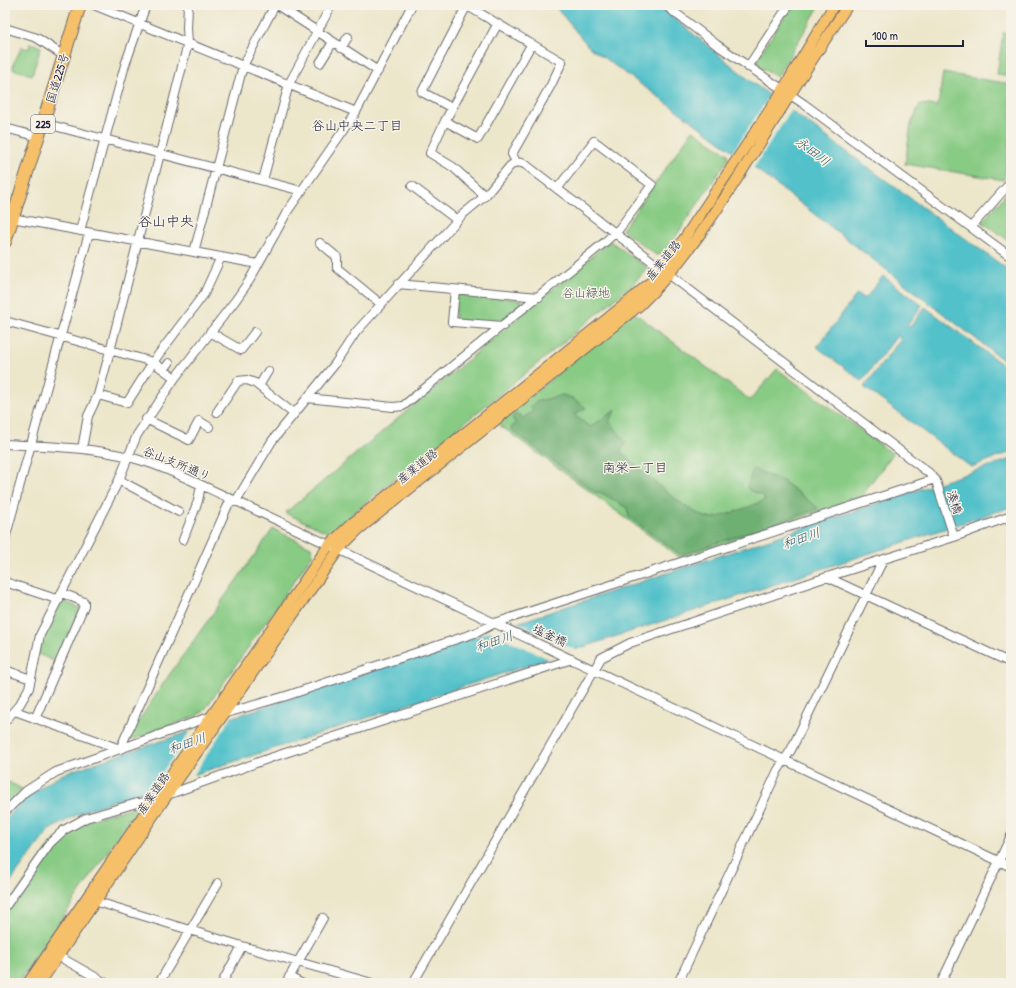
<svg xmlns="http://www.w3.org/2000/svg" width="1016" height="988" viewBox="0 0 1016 988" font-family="'Patrick Hand','Klee One',sans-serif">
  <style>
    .green { fill: #88cb84; stroke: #557660 }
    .forest { fill: #6eaf72; stroke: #486856 }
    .water { fill: #53c1ca; stroke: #3a7282 }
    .pier { fill: #ece6ca }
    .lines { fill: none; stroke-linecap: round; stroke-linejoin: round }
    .minor-casing { stroke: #69676d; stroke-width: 10 }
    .major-casing { stroke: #69676d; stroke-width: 12 }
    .highway-casing { stroke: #69676d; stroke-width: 14 }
    .minor { stroke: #fff; stroke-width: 8 }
    .major { stroke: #f6c06b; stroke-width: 10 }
    .highway { stroke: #f6c06b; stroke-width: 12 }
    .labels { text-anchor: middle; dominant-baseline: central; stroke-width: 3; stroke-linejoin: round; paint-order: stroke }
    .shield { fill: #f7f3e8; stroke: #62616f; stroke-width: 1 }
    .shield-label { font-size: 11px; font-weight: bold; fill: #22223b }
    .street-label { font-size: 12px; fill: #22223b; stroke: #f7f3e8 }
    .park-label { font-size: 12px; fill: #415551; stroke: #f7f3e8 }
    .neighbourhood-label { font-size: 13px; fill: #22223b; stroke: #f7f3e8 }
    .water-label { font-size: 13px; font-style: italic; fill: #335a6d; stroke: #f7f3e8 }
    .quarter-label { font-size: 14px; fill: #22223b; stroke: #f7f3e8 }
  </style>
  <rect width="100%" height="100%" fill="#f7f3e8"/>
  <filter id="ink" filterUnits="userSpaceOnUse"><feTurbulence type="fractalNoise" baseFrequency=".025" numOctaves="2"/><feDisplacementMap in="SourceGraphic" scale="8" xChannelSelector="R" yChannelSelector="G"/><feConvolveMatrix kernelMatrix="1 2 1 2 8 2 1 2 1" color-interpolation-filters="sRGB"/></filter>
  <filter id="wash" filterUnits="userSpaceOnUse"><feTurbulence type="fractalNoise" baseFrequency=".012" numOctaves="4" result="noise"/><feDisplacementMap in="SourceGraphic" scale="16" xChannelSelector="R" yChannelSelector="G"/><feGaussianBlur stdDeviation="0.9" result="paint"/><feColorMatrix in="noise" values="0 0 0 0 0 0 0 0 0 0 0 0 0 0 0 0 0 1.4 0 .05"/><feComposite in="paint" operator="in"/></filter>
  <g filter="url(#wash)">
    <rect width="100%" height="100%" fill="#ece6ca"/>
    <path class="green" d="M792,5H820L777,77L756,65L758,57Z
      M1003,33L1011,34V76L997,74Z
      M31,43L41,47L32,75L13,69L14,62L22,47L28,49Z
      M943,73L1011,84V132L1004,180L905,164L911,124L920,104L938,106Z
      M693,130L728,154V159L664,254L656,255L622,230Z
      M1011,188V242L982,222Z
      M610,241L648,268L634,283L547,356L359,508L335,531L327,532L285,513Z
      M456,294L522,300L523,304L497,324L455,320Z
      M632,311L750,400L777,369L893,454L867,488L863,497L680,558L498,424Z
      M273,529L311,547L313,554L222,685L203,712L196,716L129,741L127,740L136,721L138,722L169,675Z
      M63,601L80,608L56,662L38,654L44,631Z
      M5,780L22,789L5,808Z
      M133,807L136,810L18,983H5V910L51,845L65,833L87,820Z"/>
    <path class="forest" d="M562,395L572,398L586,408L574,415L590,427L616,410L609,421L626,442L621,451C637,467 689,515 710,518C718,519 757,504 765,500L762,495L750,491L747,487L753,469L783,481L817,507L818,509L681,555L629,517L627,508L602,493L595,492L510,429L516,423L512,418L515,414L520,415L523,418L533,411L530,407L535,402Z"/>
    <path class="water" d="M554,5H658L753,83L1011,272V366L725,145L589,47Z
      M883,276L922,305L907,326L910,327L925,307L1011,371V414L1006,421L1008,422L1011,418V452L971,467L864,387L901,339L897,336L862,381L817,347L857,294L865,299Z
      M1011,459V507L86,810L49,830L5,889V820C24,798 40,787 65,773Z"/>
    <path class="pier" d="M771,94L792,109L753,169L732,153Z
      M517,622L576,650L549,659L489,631Z
      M232,716L191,779L149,792L191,730Z"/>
  </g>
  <g filter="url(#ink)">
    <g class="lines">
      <defs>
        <path id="minor" d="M94,5L356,112
          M277,5L378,71
          M466,5L562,62L551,85L512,154L516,162
          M665,5L717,45L804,104L1011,257
          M5,28L37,38L64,56
          M341,48L348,37
          M320,63L333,42
          M748,67L789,5
          M452,108L422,92L467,5
          M445,121L478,139L531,45
          M43,123L302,191
          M5,128L39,137
          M263,180L289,84L331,6
          M412,186L457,220
          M485,196L453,167L430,153L445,121L497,25
          M12,218L258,264
          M971,227L1011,182
          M80,231L125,65L146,5
          M320,243L337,257V268L381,304
          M194,252L243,66L275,5
          M398,284L539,297
          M455,290L452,322L503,326
          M5,321L153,362L175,378
          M210,332L241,350L255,332
          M164,370L169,363
          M259,386L268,371
          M98,395L127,403L153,362L204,294L221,257
          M307,398L393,407L403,406L605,242L619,229L652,185L594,141L557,189
          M217,412L238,381L247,380L255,383L294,414
          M146,419L189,440L199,421L209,427
          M5,444C52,447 101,447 146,462C177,472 206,488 236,501L1011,867
          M82,449L88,416L98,395L110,351L188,43L187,28L188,5
          M119,480L179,512
          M5,539L89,233
          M183,540L198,501L201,485
          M827,577L1011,663
          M5,582L59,600
          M5,670L31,679
          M15,711L120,749
          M223,714L286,696L478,632L495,623L935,479
          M35,719L84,606V602L62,593
          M5,721L20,704L29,688L40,635L119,480L137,435L175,378L235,301L249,281L287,212L356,112L412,5
          M120,749L229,503L236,501L272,441L335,364L356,332L462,215L485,196L510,166L516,162L522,163L526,165L929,473L936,481L954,537
          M167,795L270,758L572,659
          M5,812L26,791L56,772L209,717
          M91,900L242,946L372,983
          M5,907L50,843L64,830L86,818L137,803L152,802
          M58,956L106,983
          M289,977L301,983
          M159,983L218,883
          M222,983L242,946
          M286,983L323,918
          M413,983L601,658L630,643L827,577L954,537L1011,516
          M678,983L778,770L791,750L883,560
          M941,983L1011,836"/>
        <path id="major" d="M28,983L329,545L349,526L628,302L653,280L684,239L779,96L834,5
          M40,983L170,791L339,549L359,529L641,304C688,258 723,201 758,146C788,98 817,51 848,5"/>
        <path id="highway" d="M5,242L80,5"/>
      </defs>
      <use href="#minor" class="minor-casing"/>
      <use href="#major" class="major-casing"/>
      <use href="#highway" class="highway-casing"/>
      <use href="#minor" class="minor"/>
      <use href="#major" class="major"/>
      <use href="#highway" class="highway"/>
    </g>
  </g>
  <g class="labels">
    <rect class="shield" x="31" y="115" width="24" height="18" rx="3"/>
    <g class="shield-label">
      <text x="43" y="124">225</text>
    </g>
    <g class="street-label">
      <text transform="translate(57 78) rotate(-73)">国道225号</text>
      <text transform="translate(663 260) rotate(-51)">産業道路</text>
      <text transform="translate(177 463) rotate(22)">谷山支所通り</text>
      <text transform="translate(417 466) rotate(-39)">産業道路</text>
      <text transform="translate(955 502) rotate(72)">湊橋</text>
      <text transform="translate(550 635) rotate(25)">塩釜橋</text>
      <text transform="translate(153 793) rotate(-56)">産業道路</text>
    </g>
    <g class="park-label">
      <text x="586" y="292">谷山緑地</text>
    </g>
    <g class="neighbourhood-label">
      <text x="357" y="125">谷山中央二丁目</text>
      <text x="635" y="467">南栄一丁目</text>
    </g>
    <g class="water-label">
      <text transform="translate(813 151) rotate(37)">永田川</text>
      <text transform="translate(801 538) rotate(-19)">和田川</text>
      <text transform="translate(494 641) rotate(-19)">和田川</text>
      <text transform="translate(187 743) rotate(-19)">和田川</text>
    </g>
    <g class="quarter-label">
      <text x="166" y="220">谷山中央</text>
    </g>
  </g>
  <rect width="1016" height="988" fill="none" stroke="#f7f3e8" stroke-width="20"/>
  <path d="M866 40v6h97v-6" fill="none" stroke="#22223b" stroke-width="2"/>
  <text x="872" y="40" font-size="12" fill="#22223b" stroke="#f7f3e8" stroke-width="3" paint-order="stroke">100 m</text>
</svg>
